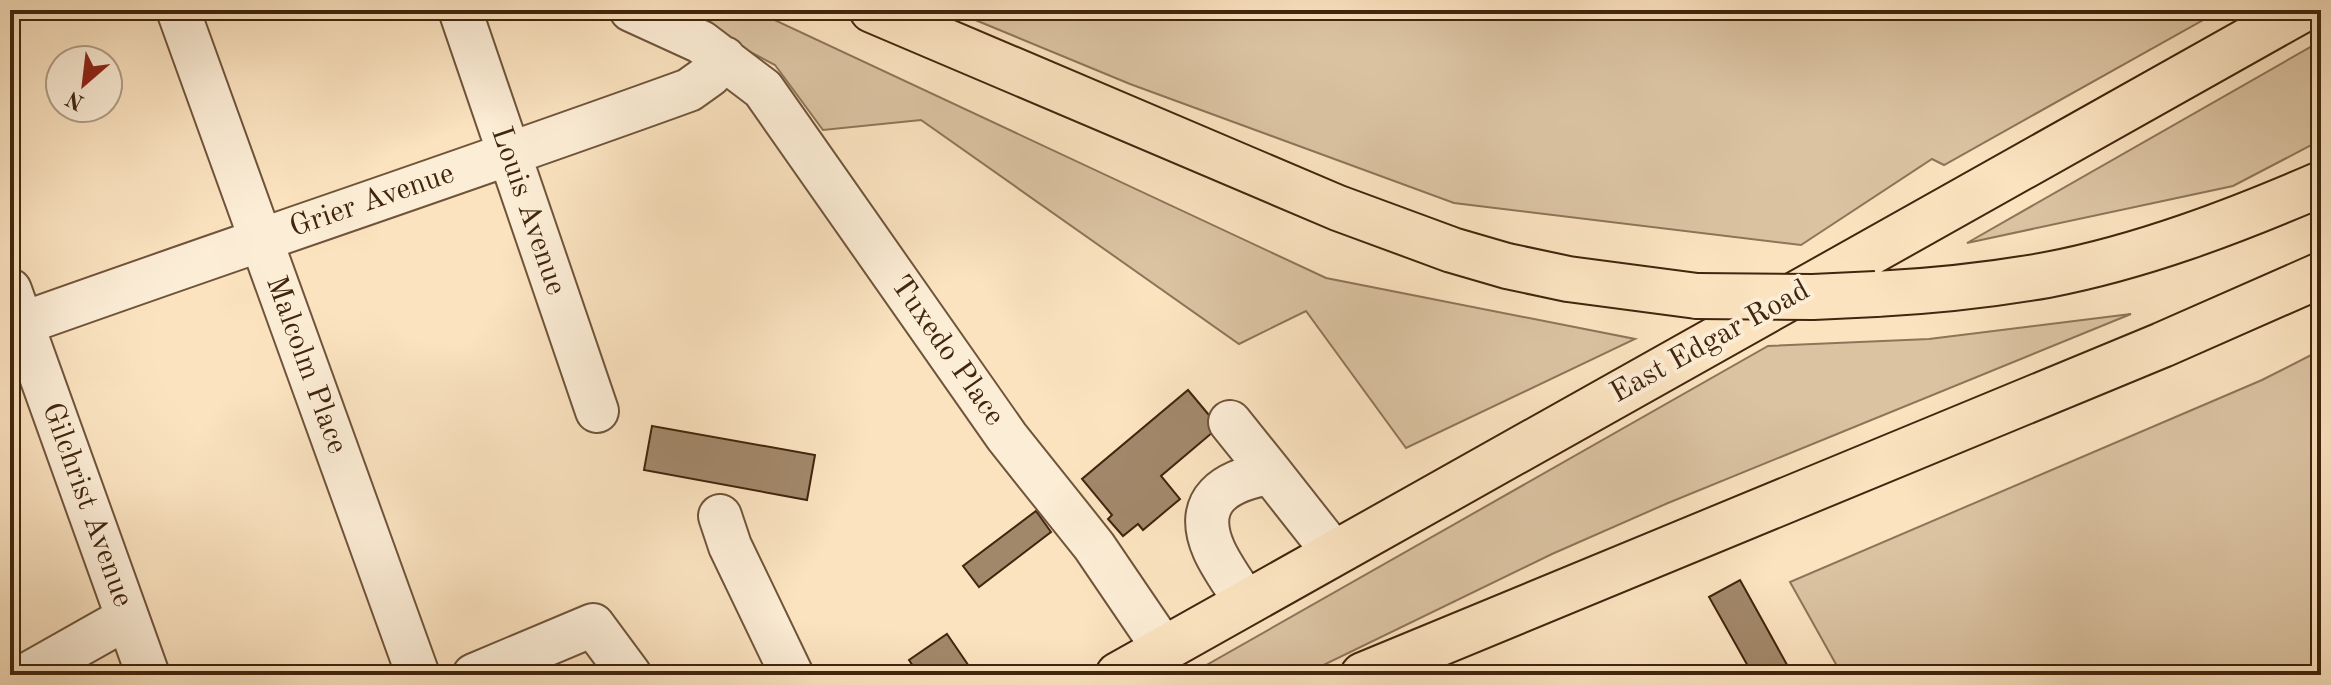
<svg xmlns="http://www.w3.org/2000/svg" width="2331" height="685" viewBox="0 0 2331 685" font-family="'Old Standard TT',serif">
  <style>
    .green { fill: #dbc3a2; stroke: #8e7458; stroke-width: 2 }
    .building { fill: #a2886a; stroke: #41250d; stroke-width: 2 }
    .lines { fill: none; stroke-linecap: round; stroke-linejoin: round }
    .minor-casing { stroke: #70543a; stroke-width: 46 }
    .highway-casing { stroke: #41250d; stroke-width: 48 }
    .minor { stroke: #fcedd6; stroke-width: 42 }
    .highway { stroke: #fbe3c0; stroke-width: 44 }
    .highway-bridge-casing { stroke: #41250d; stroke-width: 48; stroke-linecap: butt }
    .highway-bridge { stroke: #fbe3c0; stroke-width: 44 }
    .labels { text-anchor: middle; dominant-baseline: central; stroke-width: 8; stroke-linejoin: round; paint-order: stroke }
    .street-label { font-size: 30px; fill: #41250d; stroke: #fcedd6 }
  </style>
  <rect width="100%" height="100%" fill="#fbe3c0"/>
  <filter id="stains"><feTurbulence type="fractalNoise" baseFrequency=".0025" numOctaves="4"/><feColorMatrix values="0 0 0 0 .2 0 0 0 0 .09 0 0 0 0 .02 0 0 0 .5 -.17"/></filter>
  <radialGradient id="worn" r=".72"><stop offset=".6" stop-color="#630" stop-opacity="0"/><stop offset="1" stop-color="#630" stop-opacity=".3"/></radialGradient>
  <path class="green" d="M670,10H753L1326,278L1635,339L1406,448L1306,311L1239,344L921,120L823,130L775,65Z
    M951,10H2221L1944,165L1932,159L1801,245L1454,203L1130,84Z
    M2321,41V140L2233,186L1967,243Z
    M2131,314L1668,503L1552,554L1303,675H1189L1768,346L1929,339Z
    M2321,350V675H1842L1790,582L2262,380Z"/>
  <path class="building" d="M1188,390L1219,427L1161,476L1180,499L1143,530L1138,524L1123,536L1108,519L1112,515L1082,479Z
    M652,426L815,455L807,500L644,470Z
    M1036,511L1051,532L979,587L963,566Z
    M1740,580L1791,672L1785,675H1753L1709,597Z
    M947,634L975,675H919L909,660Z"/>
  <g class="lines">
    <defs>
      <path id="minor" d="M178,10L418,675
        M460,10L597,411
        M631,10L701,42L763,89L1007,437L1094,546L1164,649
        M10,290L148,675
        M10,328C236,247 463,172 689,90L710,75L724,58
        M1230,422L1271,473
        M720,516L730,546L792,675
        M1246,603C1236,586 1222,568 1214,550C1192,500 1226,480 1271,473L1334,553
        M26,675L127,618
        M474,675L593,625L630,675"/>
      <path id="highway" d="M872,10L1338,208L1452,250L1507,266L1568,279L1697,296
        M1876,294C1934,291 1990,285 2047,275C2141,257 2233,222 2321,184
        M1118,675L2302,10
        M1363,675L2162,345L2321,275"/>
    </defs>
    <use href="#minor" class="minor-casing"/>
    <use href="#highway" class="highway-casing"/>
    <use href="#minor" class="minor"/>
    <use href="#highway" class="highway"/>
    <defs>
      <path id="highway-bridge" d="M1697,296L1813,297L1876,294"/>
    </defs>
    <use href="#highway-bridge" class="highway-bridge-casing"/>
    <use href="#highway-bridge" class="highway-bridge"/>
  </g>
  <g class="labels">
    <g class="street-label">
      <text transform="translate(372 201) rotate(-19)">Grier Avenue</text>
      <text transform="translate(528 211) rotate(71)">Louis Avenue</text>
      <text transform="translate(1710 342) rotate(-29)">East Edgar Road</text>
      <text transform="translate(947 351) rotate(55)">Tuxedo Place</text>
      <text transform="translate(306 365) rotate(70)">Malcolm Place</text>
      <text transform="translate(87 505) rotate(70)">Gilchrist Avenue</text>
    </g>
  </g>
  <rect width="2331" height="685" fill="none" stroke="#fbe3c0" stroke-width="40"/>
  <rect x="12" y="12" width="2307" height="661" fill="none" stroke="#41250d" stroke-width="4"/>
  <rect x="20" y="20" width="2291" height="645" fill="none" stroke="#41250d" stroke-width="2"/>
  <g transform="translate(84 84) rotate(208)"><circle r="38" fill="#fcedd6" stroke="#b19d86" stroke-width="2"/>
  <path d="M0-6L14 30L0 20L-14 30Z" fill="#8f2418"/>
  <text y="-12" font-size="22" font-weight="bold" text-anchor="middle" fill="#41250d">N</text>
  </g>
  <rect width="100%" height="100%" filter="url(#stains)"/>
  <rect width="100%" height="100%" fill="url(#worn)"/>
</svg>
